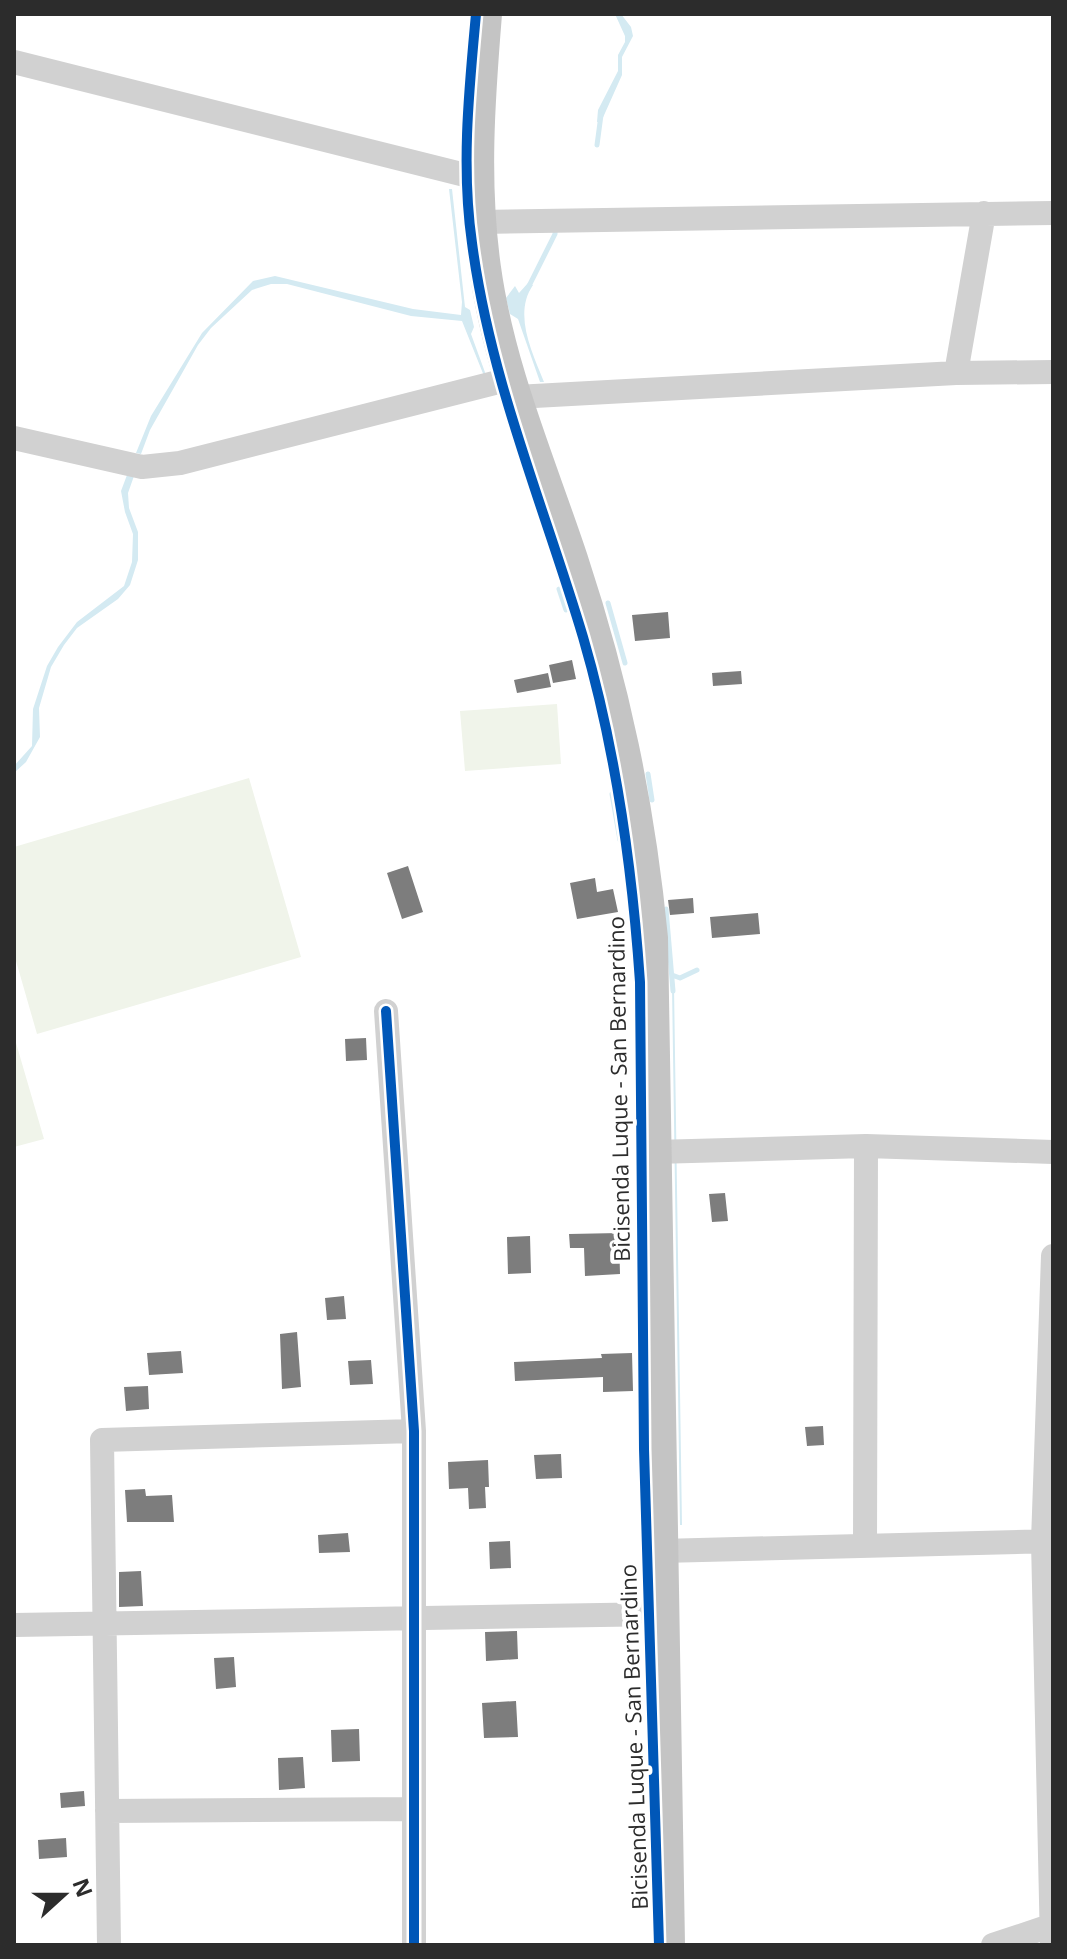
<svg xmlns="http://www.w3.org/2000/svg" width="1067" height="1959" viewBox="0 0 1067 1959" font-family="'Open Sans',sans-serif">
  <style>
    .green { fill: #f0f4ea }
    .water { fill: #d4eaf2 }
    .lines { fill: none; stroke-linecap: round; stroke-linejoin: round }
    .stream { stroke: #d4eaf2; stroke-width: 5 }
    .building { fill: #7d7d7d }
    .minor { stroke: #d1d1d1; stroke-width: 24 }
    .major { stroke: #c4c4c4; stroke-width: 32 }
    .cycleway-casing { stroke: #fff; stroke-width: 15 }
    .cycleway { stroke: #0057b8; stroke-width: 10 }
    .labels { text-anchor: middle; dominant-baseline: central; stroke-width: 8; stroke-linejoin: round; paint-order: stroke }
    .street-label { font-size: 22px; fill: #2c2c2c; stroke: #fff }
  </style>
  <rect width="100%" height="100%" fill="#fff"/>
  <path class="green" d="M557,704L561,764L465,771L460,711Z
    M249,778L301,957L37,1034L14,954V847Z
    M14,1036L44,1139L14,1147Z"/>
  <path class="water" d="M615,14H621L631,27L633,36L622,57V75L601,122H597L598,110L618,71V55L625,42V36Z
    M449,189H452L465,307L470,310L474,327L471,334L486,375L484,376L462,321L411,316L287,284H271L252,290L211,328L198,345L150,430L141,454L136,453L151,416L202,333L253,281L275,276L413,309L461,315L462,302Z
    M528,283L533,285C513,314 532,352 544,382H540L518,319L510,314L506,298L515,286L519,293Z
    M127,475L134,476L128,493L129,508L138,532V560L130,585L118,599L77,628L64,645L51,667L39,708L40,737L26,762L14,773V766L32,746L33,709L47,666L58,647L77,622L124,586L132,562L133,534L125,512L121,491Z
    M672,986H674L682,1525H680Z"/>
  <g class="lines">
    <path class="stream" d="M597,145L601,115
      M527,290L555,234V229
      M559,589L566,610
      M608,603L625,663
      M648,774L652,800
      M612,794L620,840
      M666,909L673,991
      M672,975L680,978L697,970"/>
  </g>
  <path class="building" d="M668,612L670,638L635,641L632,615Z
    M572,660L576,679L553,683L549,665Z
    M741,671L742,684L713,686L712,673Z
    M548,673L551,687L517,693L514,680Z
    M408,866L423,912L402,919L387,873Z
    M595,878L597,892L613,889L618,912L577,919L570,883Z
    M693,898L694,913L670,915L668,900Z
    M758,913L760,934L712,938L710,917Z
    M366,1038L367,1060L346,1061L345,1039Z
    M725,1193L728,1221L712,1222L709,1194Z
    M619,1233L620,1274L585,1276L584,1248H570L569,1234Z
    M530,1236L531,1273L508,1274L507,1237Z
    M344,1296L346,1319L327,1320L325,1298Z
    M297,1332L301,1387L282,1389L280,1334Z
    M181,1351L183,1373L149,1375L147,1353Z
    M632,1353L633,1391L603,1392V1377L515,1381L514,1362L602,1358L601,1354Z
    M371,1360L373,1384L350,1385L348,1361Z
    M148,1386L149,1409L126,1411L124,1387Z
    M823,1426L824,1445L807,1446L805,1427Z
    M561,1454L562,1478L536,1479L534,1455Z
    M488,1460L489,1487H485L486,1508L469,1509L468,1488L449,1489L448,1462Z
    M145,1489L146,1496L172,1495L174,1522H127L125,1490Z
    M348,1533L350,1552L319,1553L318,1535Z
    M510,1541L511,1568L490,1569L489,1542Z
    M141,1571L143,1606L119,1607V1572Z
    M517,1631L518,1659L486,1661L485,1632Z
    M234,1657L236,1687L216,1689L214,1658Z
    M516,1701L518,1737L484,1738L482,1703Z
    M359,1729L360,1761L332,1762L331,1730Z
    M303,1757L305,1788L279,1790L278,1758Z
    M84,1791L85,1806L61,1808L60,1793Z
    M66,1838L67,1857L39,1859L38,1840Z"/>
  <g class="lines">
    <path class="minor" d="M14,62L477,178
      M479,222L1053,213
      M956,373L984,213
      M516,397L956,373L1053,372
      M14,438L142,467L180,463L510,379
      M386,1011L414,1431V1945
      M655,1152L866,1146L1053,1152
      M865,1545L866,1146
      M661,1551L1053,1541
      M14,1625L662,1614
      M107,1811L414,1809
      M109,1945L102,1440L414,1431
      M993,1945L1053,1925
      M1052,1945L1043,1541L1053,1256"/>
    <path class="major" d="M486,14C479,100 473,183 485,268C499,369 540,463 572,559C614,686 639,805 652,938L669,1945"/>
    <defs>
      <path id="cycleway" d="M476,14C469,90 461,167 472,243C490,380 544,506 583,637C616,750 632,865 640,982L644,1449L659,1945
        M386,1011L414,1431V1945"/>
    </defs>
    <use href="#cycleway" class="cycleway-casing"/>
    <use href="#cycleway" class="cycleway"/>
  </g>
  <g class="labels">
    <g class="street-label">
      <text transform="translate(618 1089) rotate(-91)">Bicisenda Luque - San Bernardino</text>
      <text transform="translate(633 1737) rotate(-92)">Bicisenda Luque - San Bernardino</text>
    </g>
  </g>
  <rect width="1067" height="1959" fill="none" stroke="#2c2c2c" stroke-width="32"/>
  <g transform="translate(64 1895) rotate(69)" stroke="#ffffff" stroke-width="6" paint-order="stroke">
  <path d="M0-6L14 30L0 20L-14 30Z" fill="#2c2c2c"/>
  <text y="-12" font-size="22" font-weight="bold" text-anchor="middle" fill="#2c2c2c">N</text>
  </g>
</svg>
